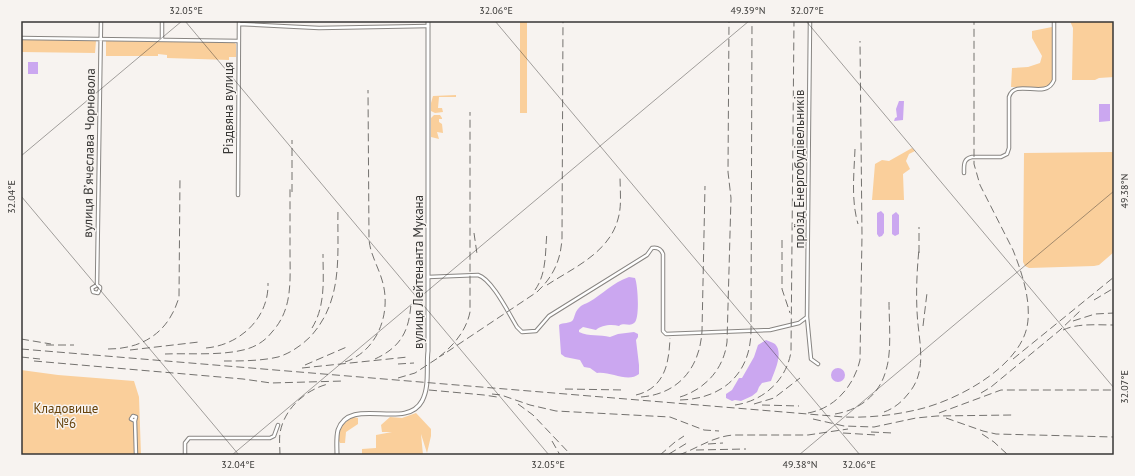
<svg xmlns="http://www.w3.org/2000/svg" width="1135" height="476" viewBox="0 0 1135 476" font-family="'PT Sans',sans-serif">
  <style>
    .green { fill: #facf9b }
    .water { fill: #cba7f0 }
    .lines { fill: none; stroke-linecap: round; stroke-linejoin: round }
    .minor-casing { stroke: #888582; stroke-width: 4.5 }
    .major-casing { stroke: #888582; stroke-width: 5 }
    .minor { stroke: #fff; stroke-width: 2.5 }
    .major { stroke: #fff; stroke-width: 3 }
    .rail { stroke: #74726f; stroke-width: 1; stroke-dasharray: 8 4; stroke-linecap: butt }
    .ticks { fill: none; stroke: #373634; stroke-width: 1; stroke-opacity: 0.45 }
    .labels { text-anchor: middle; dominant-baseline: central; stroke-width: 3; stroke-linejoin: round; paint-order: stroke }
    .street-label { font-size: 13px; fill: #373634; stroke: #f7f3f0 }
    .park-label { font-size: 13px; fill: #67430b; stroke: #f7f3f0 }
    .neatline { fill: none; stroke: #373634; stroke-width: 1.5 }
    .ticks-label { font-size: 10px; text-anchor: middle; fill: #373634 }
  </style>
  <rect width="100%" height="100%" fill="#f7f3f0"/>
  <path class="green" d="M520,21H527V113H520Z
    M1070,21H1114V77L1099,78L1095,80H1072L1073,28Z
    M1052,27L1053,46V76L1052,82L1048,86L1043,87H1011L1012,68L1028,67L1040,63L1042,56L1032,38V31Z
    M21,39L96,41L95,53L21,52Z
    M106,41L233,42L236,44V57H229V60L167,58V55L158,54V56H106Z
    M456,95V97H439L438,108H442L443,112L435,113L431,111V103L433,96Z
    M434,115H440L442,118V119H439V122L442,124L443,133L437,132L439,139L431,137V118Z
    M912,148L915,151L909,154L906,161L910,169L903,174L904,200H872L875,164L882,160L889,161Z
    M1114,152V252L1099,265L1094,266L1029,268L1025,266L1023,262L1024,153Z
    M21,370L58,375L134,381L139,397L141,455H21Z
    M416,413L431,429V436L427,453L421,434L423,455H362V449L376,448V435L392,432H382L381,425L390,417L402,418Z
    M354,417L358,418V424L346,432L345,443H340C334,433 344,421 354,417Z"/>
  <path class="water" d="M28,62H38V74H28Z
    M899,101H904L903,120L894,121L895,118L897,117L896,109Z
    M1099,104H1110V121L1099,122Z
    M881,211L884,214V233L882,236L879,237L877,234V213Z
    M896,212L899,215V234L895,236L892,234V215Z
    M629,277L635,278C638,285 640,320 634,323C630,327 624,322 619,326C612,324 601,325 596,330L583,327L579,330V332C589,337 600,334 610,337L618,334L634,332L638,334V337L636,340L639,365V374C628,383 610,371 597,373L590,368L584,367L580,360L565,357L561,354L559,325C563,322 570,324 573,320C575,316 575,312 578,309C581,305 585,304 589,302C603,294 612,283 629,277Z
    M766,340C769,341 773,343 775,344C784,353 774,372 771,381L762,383L759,387L757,392L752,396L741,401L735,400L732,401L726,398V394L732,390L739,378H742L754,357L758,345Z
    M831 375a7 7 0 1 1 14 0a7 7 0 1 1-14 0Z"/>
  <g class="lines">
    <defs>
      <path id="minor" d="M810,21L807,317L811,359L818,364
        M239,24L319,28L428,26
        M21,38L239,41
        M162,40V21
        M964,173C964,165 963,159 972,157H1001L1007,154L1009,148V97C1015,77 1046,101 1054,80V21
        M238,195L239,21
        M428,277L478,275C492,279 509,314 517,327L522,332L536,331L549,316L647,255L652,248C658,247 661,249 663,254V331L666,334L770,330L799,323L807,317
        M97,285L92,288L93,292L98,293L100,289V287L97,285L101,21
        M135,421L131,419L133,416L136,417L135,421L136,455
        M185,455V443L189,438H270L274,436L278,425"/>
      <path id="major" d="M337,455C337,447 336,438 338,430C350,395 406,431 422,401C430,386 426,367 428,351V21"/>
    </defs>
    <use href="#minor" class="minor-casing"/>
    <use href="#major" class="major-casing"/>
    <use href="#minor" class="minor"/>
    <use href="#major" class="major"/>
    <path class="rail" d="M855,149C854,174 851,200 858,224
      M292,192V140
      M474,233L477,254
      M782,240V289L790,313
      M919,253V227
      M547,285C573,268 609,253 618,219C622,206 620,190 620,176
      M535,290C547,273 545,252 547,232
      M1094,300L1114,288
      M1073,321L1095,314L1114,313
      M923,326L927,293
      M312,328C326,305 323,279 323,254
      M1063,330C1078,323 1097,325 1114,325
      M21,339L51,344
      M46,345H74
      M206,348C240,345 269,318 268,283
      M21,349L844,417C869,418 896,415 920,409C957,400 1018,368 1027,327C1032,302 1022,273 1013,250L980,185L974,164V21
      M108,349C143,349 169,332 179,297L180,177
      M130,350L199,342
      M447,352L537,292C553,277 561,260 562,238L563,21
      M165,354C190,353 223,356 247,349C257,346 266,340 272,332C293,309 290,281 290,251C290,230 290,208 290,187
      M21,357L40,359
      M439,357C454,345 466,331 470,312V112
      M375,359C401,347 409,331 411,304
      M1013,359L1114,277
      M34,361L243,379L271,383L344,381
      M224,361C241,361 261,361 278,357C291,353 302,345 311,336C344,299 337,254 338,209
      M345,362C378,351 392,312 382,280C378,266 370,254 369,239L368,90
      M398,364L414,363
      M305,365L349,346
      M302,368L408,357
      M398,378L415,373L444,354
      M565,389L624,390
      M429,390L484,395L497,397
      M981,393L991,387L1060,330L1080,311
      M492,394L501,395L530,405L556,411L670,417L704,430L719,431
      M636,395C665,388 669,363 670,338
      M641,397C679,394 700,367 702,331L705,186
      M680,397C706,389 724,368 727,342L731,198L728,172L729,21
      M680,400C722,399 751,374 751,330L752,21
      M518,404L533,415L571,455
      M754,404L774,398L800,378
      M735,405C763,401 786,381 791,352L794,21
      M762,405L799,406
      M884,412C893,409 902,402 908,394C929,370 918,340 917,311C916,291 917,269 919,249
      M808,413C836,408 854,385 860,360L862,235L860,41
      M939,413L1001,390H1114
      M835,414C860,410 880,394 886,370C892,352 889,322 889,302
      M946,418L983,431L996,434L1114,437
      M813,419L844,426L874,427L916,418L937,416L1012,415
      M871,432L893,433
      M843,433L876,435
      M982,434L994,442L1008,455
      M552,441L560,455
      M708,444L723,443
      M696,450L746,449
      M669,454L687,443
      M280,455C280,448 279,440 280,433C284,409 305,390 328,384
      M660,455L675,442L684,436
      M679,455C698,448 712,437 733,435H808L848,429"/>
  </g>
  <path class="ticks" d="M185,21L549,455M495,21L860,455M806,21L1114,388M21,156L182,21M21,196L239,455M232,455L749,21M799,455L1114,191"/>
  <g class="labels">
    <g class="street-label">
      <text transform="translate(228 108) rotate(-90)">Різдвяна вулиця</text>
      <text transform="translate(89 153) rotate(-89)">вулиця Вʼячеслава Чорновола</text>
      <text transform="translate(799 169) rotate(-90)">проїзд Енергобудівельників</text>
      <text transform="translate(418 272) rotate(-90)">вулиця Лейтенанта Мукана</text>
    </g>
    <g class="park-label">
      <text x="66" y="408">Кладовище<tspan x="66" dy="15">№6</tspan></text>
    </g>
  </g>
  <rect width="1135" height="476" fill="none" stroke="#f7f3f0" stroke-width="44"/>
  <rect x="22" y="22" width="1091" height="432" class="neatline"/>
  <g class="ticks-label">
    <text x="186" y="14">32.05°E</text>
    <text x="496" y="14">32.06°E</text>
    <text x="748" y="14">49.39°N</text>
    <text x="807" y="14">32.07°E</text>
    <text transform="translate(1124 191) rotate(-90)" y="4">49.38°N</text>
    <text transform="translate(11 197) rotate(-90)" y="4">32.04°E</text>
    <text transform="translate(1124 387) rotate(-90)" y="4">32.07°E</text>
    <text x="238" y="468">32.04°E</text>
    <text x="548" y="468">32.05°E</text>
    <text x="800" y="468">49.38°N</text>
    <text x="859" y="468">32.06°E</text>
  </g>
</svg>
